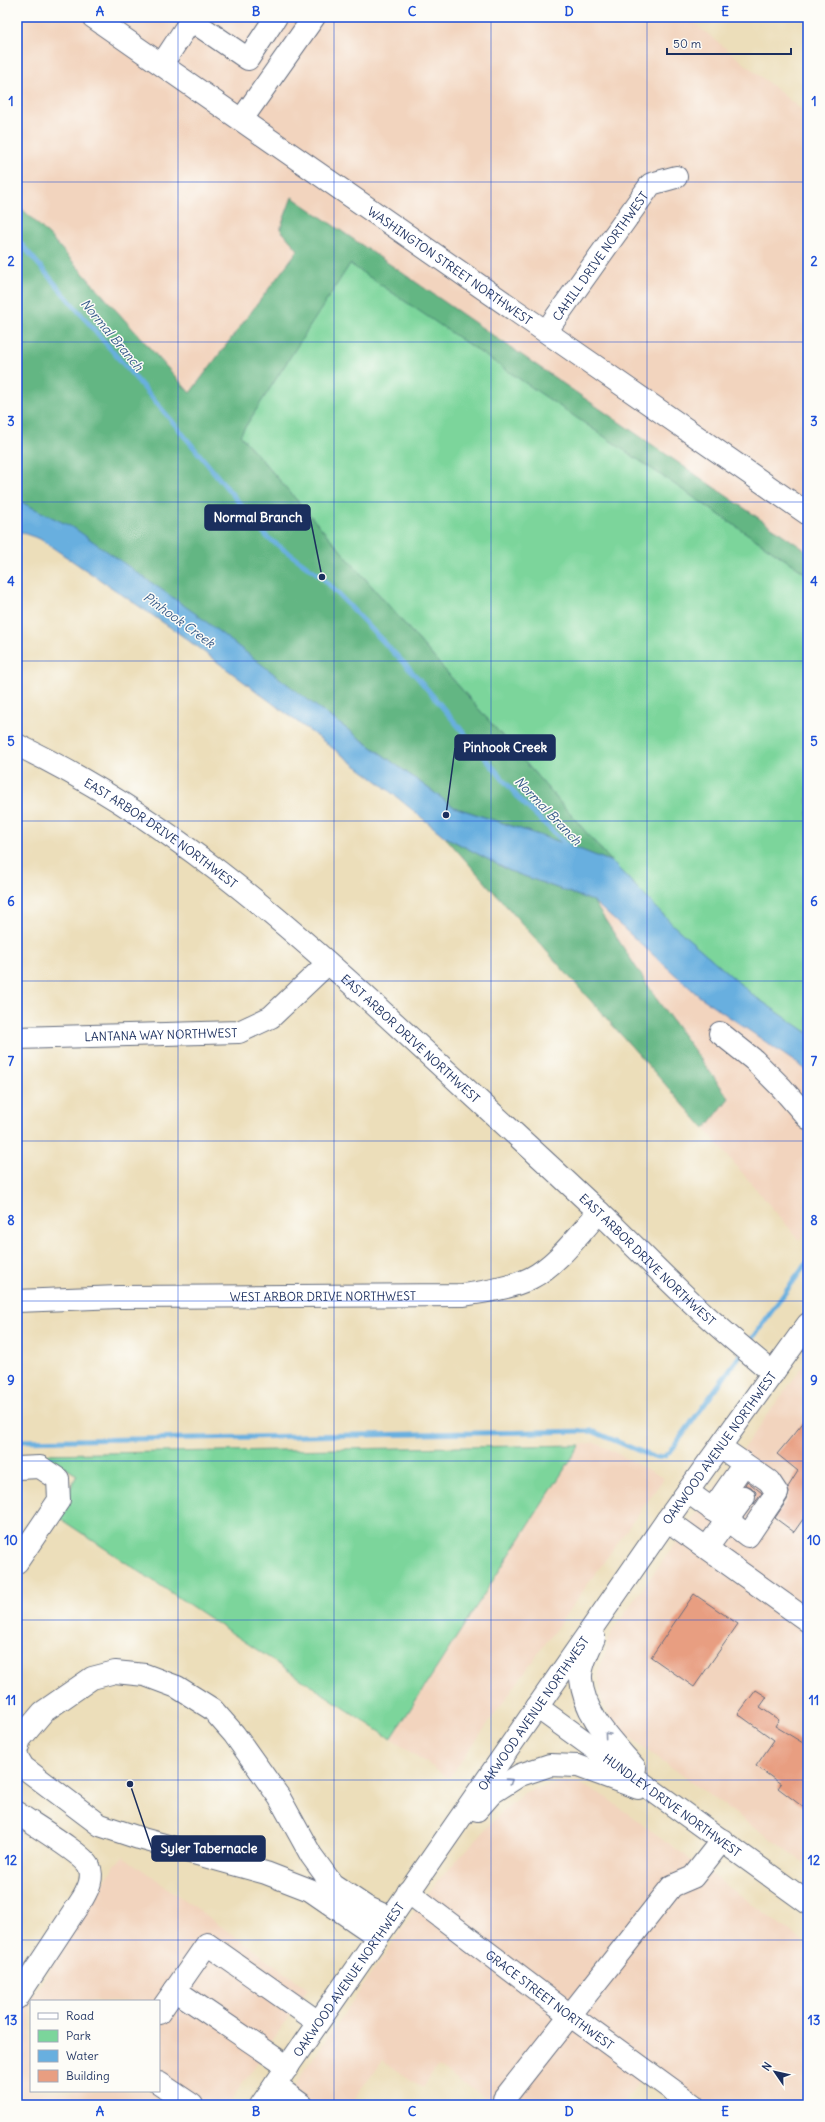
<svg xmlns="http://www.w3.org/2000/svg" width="825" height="2122" viewBox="0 0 825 2122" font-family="Delius,sans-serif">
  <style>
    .built { fill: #f2d4be; fill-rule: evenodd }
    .green { fill: #7bd59b; stroke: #4b827c }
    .forest { fill: #64b683; stroke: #407270 }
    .water { fill: #68afdf; stroke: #426f9e }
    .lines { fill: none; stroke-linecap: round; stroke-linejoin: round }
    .stream { stroke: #68afdf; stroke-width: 5 }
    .building { fill: #e89e81 }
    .minor-casing { stroke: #646c7e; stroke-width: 24 }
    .major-casing { stroke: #646c7e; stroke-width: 24 }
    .minor { stroke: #fff; stroke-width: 22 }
    .major { stroke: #fff; stroke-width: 22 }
    .oneway { stroke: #8d97ae }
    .grid { fill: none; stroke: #1d4ed8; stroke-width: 1; stroke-opacity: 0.55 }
    .labels { text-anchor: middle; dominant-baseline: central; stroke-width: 3; stroke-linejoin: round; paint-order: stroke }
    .street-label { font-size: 12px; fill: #1b2f5e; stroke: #fdfcf7 }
    .water-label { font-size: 13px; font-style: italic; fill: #365c8b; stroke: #fdfcf7 }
    .leader { fill: none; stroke: #1b2f5e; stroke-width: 1.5 }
    .callout-dot { fill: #1b2f5e; stroke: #fdfcf7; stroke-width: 1.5 }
    .callout { fill: #1b2f5e; stroke: #1b2f5e; stroke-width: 1.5 }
    .callout-label { font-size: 13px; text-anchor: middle; font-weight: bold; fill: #fff }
    .neatline { fill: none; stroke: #1d4ed8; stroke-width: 1.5 }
    .grid-label { font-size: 13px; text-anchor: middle; font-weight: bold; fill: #1d4ed8 }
  </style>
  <rect width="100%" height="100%" fill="#fdfcf7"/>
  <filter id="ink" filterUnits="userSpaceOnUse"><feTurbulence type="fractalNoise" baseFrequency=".025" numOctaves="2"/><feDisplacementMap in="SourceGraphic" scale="8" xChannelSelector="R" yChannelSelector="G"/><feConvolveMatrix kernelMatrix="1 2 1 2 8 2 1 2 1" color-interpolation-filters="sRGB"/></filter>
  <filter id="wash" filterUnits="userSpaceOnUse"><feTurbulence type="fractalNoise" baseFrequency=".012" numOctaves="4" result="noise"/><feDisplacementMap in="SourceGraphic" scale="16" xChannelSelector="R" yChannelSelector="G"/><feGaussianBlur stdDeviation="0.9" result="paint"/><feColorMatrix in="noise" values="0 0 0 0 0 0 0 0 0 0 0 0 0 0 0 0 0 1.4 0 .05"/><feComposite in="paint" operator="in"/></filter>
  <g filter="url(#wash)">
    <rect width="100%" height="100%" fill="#ecdeba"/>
    <path class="built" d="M17,17H687L808,115V552L292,197L298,250L190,393L49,235L17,204Z
      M593,901L699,996L808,1071V1229L800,1241L705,1129L729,1098L658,1001Z
      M808,1359V1866L614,1726L602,1701L598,1673L612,1631Z
      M595,1442L664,1478L449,1778L391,1739L580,1445Z
      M555,1783H578L601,1794L808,1945V2092L799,2105H706L652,2063L621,2105H496L437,2067L423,2088L382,2060L351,2105H281L427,1893L500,1813L525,1792Z
      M123,1856L308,1989L228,2105H17V2021L115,1865ZM31,2001H159V2091H31Z"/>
    <path class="green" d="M350,263L808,575V1033L754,996L675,927L612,862L240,435Z
      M580,1445L391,1739L56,1516L77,1475L42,1454Z"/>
    <path class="forest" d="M292,197L808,552V575L350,264L240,435L612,862L566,844L454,807L325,713L17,500V204L49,235L190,393L298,250L280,229Z
      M444,836L510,871L593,901L658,1001L729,1098L705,1129Z"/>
    <path class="water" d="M17,500L74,528L196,614L325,713L454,807L566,844L612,862L675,927L754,996L808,1033V1071L699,996L593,901L510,871L444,836L382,785L177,632L40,539L17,531Z"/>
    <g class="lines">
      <path class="stream" d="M17,239L177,427L268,538L322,577L417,677L522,802L569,847
        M748,1344L808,1261
        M17,1441L592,1431L656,1458L665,1456L673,1448L741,1354"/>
    </g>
    <g id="blocks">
      <path class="building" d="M808,1417V1512L794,1532L775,1518L787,1500L789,1493L788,1487L798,1471L777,1454Z
        M747,1481L762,1493L754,1504L756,1492L751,1487L745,1485Z
        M694,1594L738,1624L694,1687L651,1657Z
        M756,1690L767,1697L760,1707L779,1720L775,1726L808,1746V1800L803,1807L778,1788L781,1784L756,1766L774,1740L738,1714Z"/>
    </g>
  </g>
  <g filter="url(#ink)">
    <use href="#blocks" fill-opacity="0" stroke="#646c7e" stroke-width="1"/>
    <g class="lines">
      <defs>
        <g id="minor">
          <path d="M162,64L191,20L248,59L276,17"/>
          <path d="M242,119L314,17"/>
          <path id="s1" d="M547,330L651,184L676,177"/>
          <path id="s2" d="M17,745C161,813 286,922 402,1030C467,1090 533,1150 598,1211C633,1244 666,1279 701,1311C725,1333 749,1353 773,1373"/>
          <path d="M720,1033L754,1060L781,1087L808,1118"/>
          <path id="s3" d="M17,1038L239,1032L271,1017L328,963"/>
          <path id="s4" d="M17,1301L119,1297L463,1295C485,1292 511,1288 531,1278C558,1264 579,1234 599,1212"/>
          <path d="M17,1468L40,1467L58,1479L59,1500L17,1562"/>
          <path d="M688,1492L727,1520L744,1497"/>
          <path d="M712,1510L744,1464"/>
          <path d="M667,1520L808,1621"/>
          <path d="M707,1548L727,1520L748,1536L777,1493L769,1481L720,1447"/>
          <path d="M594,1638C589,1650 580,1666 581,1679C584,1716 613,1742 635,1768"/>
          <path id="s5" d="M537,1707L808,1903"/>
          <path d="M17,1749L20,1739L43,1712L92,1678L115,1672L145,1675L177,1687L212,1709L234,1734L279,1797L311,1855L332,1884L366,1907L390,1918"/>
          <path d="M17,1757L23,1767L100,1825L139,1838L266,1873L310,1890L377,1936"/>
          <path d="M477,1810L492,1793L520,1775L550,1765L578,1766L638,1788"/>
          <path d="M17,1813C31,1823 83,1854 89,1866C94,1878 88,1889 83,1898L17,1998"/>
          <path id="s6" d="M408,1892L571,2016L693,2105"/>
          <path d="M175,1990L288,2067"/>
          <path d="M159,2013L207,1944L318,2022"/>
          <path d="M159,2083L192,2105"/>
          <path d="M275,2085L302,2105"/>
          <path d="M504,2099L672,1886L693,1877L722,1840"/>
          <path id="s7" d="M261,2105L667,1520L808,1324"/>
        </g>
        <g id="major">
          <path id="s8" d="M93,17L808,514"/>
        </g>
      </defs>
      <use href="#minor" class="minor-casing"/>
      <use href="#major" class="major-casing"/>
      <use href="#minor" class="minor"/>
      <use href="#major" class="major"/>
    </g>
    <defs><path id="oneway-chevron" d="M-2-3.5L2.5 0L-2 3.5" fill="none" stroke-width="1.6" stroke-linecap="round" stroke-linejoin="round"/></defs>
    <g class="oneway">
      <use href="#oneway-chevron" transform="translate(607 1735) rotate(-131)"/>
      <use href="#oneway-chevron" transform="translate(510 1781) rotate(-33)"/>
    </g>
  </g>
  <path class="grid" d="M178,17V2105M334,17V2105M491,17V2105M647,17V2105M17,182H808M17,342H808M17,502H808M17,661H808M17,821H808M17,981H808M17,1141H808M17,1301H808M17,1461H808M17,1620H808M17,1780H808M17,1940H808"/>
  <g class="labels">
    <g class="street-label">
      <text stroke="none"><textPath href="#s1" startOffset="91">CAHILL DRIVE NORTHWEST</textPath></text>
      <text stroke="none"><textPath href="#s8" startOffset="435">WASHINGTON STREET NORTHWEST</textPath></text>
      <text stroke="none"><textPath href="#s2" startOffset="169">EAST ARBOR DRIVE NORTHWEST</textPath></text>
      <text stroke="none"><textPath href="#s3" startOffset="144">LANTANA WAY NORTHWEST</textPath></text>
      <text stroke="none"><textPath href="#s2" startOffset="493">EAST ARBOR DRIVE NORTHWEST</textPath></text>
      <text stroke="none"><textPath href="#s2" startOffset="817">EAST ARBOR DRIVE NORTHWEST</textPath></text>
      <text stroke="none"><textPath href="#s4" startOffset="306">WEST ARBOR DRIVE NORTHWEST</textPath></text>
      <text stroke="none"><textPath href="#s7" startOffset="801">OAKWOOD AVENUE NORTHWEST</textPath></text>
      <text stroke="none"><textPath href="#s7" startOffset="477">OAKWOOD AVENUE NORTHWEST</textPath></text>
      <text stroke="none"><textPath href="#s5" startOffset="167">HUNDLEY DRIVE NORTHWEST</textPath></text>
      <text stroke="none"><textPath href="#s7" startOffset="153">OAKWOOD AVENUE NORTHWEST</textPath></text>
      <text stroke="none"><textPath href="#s6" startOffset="178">GRACE STREET NORTHWEST</textPath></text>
    </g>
    <g class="water-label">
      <text transform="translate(112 335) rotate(50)">Normal Branch</text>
      <text transform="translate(179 620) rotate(36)">Pinhook Creek</text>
      <text transform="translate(548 811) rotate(46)">Normal Branch</text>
    </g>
  </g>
  <path class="leader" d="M322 577L310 517M446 815L455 748M130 1784L152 1849"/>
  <g class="callout-dot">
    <circle cx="322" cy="577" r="4"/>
    <circle cx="446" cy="815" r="4"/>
    <circle cx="130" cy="1784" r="4"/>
  </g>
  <g class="callout">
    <rect x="205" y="505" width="105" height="25" rx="4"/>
    <rect x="455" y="735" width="100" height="25" rx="4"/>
    <rect x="152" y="1836" width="113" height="25" rx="4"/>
  </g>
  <g class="callout-label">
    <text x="258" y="522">Normal Branch</text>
    <text x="505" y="752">Pinhook Creek</text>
    <text x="209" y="1853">Syler Tabernacle</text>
  </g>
  <rect width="825" height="2122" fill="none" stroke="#fdfcf7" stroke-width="44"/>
  <rect x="30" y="2000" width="130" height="92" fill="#fdfcf7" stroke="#a3aaba"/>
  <rect x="38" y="2013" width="20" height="6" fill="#ffffff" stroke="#a3aaba"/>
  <text x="66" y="2020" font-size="12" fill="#1b2f5e">Road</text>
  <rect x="38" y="2030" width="20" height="12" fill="#7bd59b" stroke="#a3aaba"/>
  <text x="66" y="2040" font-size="12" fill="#1b2f5e">Park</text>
  <rect x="38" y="2050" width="20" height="12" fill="#68afdf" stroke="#a3aaba"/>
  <text x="66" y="2060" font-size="12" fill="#1b2f5e">Water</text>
  <rect x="38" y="2070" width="20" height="12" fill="#e89e81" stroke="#a3aaba"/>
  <text x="66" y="2080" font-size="12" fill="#1b2f5e">Building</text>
  <g transform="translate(775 2072) rotate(304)" stroke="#fdfcf7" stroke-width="3" paint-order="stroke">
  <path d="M0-3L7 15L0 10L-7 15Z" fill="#1b2f5e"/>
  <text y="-6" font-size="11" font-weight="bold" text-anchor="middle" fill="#1b2f5e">N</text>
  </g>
  <path d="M667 48v6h124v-6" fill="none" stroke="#1b2f5e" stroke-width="2"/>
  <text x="673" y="48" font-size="12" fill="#1b2f5e" stroke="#fdfcf7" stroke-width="3" paint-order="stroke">50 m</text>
  <rect x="22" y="22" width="781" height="2078" class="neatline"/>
  <g class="grid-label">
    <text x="100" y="16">A</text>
    <text x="256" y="16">B</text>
    <text x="412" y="16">C</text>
    <text x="569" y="16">D</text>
    <text x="725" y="16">E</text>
    <text x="11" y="106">1</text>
    <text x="814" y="106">1</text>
    <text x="11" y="266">2</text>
    <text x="814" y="266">2</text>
    <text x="11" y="426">3</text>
    <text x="814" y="426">3</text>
    <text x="11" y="586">4</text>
    <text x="814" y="586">4</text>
    <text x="11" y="746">5</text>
    <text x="814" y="746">5</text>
    <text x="11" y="906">6</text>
    <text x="814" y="906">6</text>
    <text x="11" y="1066">7</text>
    <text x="814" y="1066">7</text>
    <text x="11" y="1225">8</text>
    <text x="814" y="1225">8</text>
    <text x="11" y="1385">9</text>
    <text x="814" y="1385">9</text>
    <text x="11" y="1545">10</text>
    <text x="814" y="1545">10</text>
    <text x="11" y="1705">11</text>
    <text x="814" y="1705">11</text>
    <text x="11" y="1865">12</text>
    <text x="814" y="1865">12</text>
    <text x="11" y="2025">13</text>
    <text x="814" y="2025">13</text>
    <text x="100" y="2116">A</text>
    <text x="256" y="2116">B</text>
    <text x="412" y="2116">C</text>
    <text x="569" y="2116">D</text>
    <text x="725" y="2116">E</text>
  </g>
</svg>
